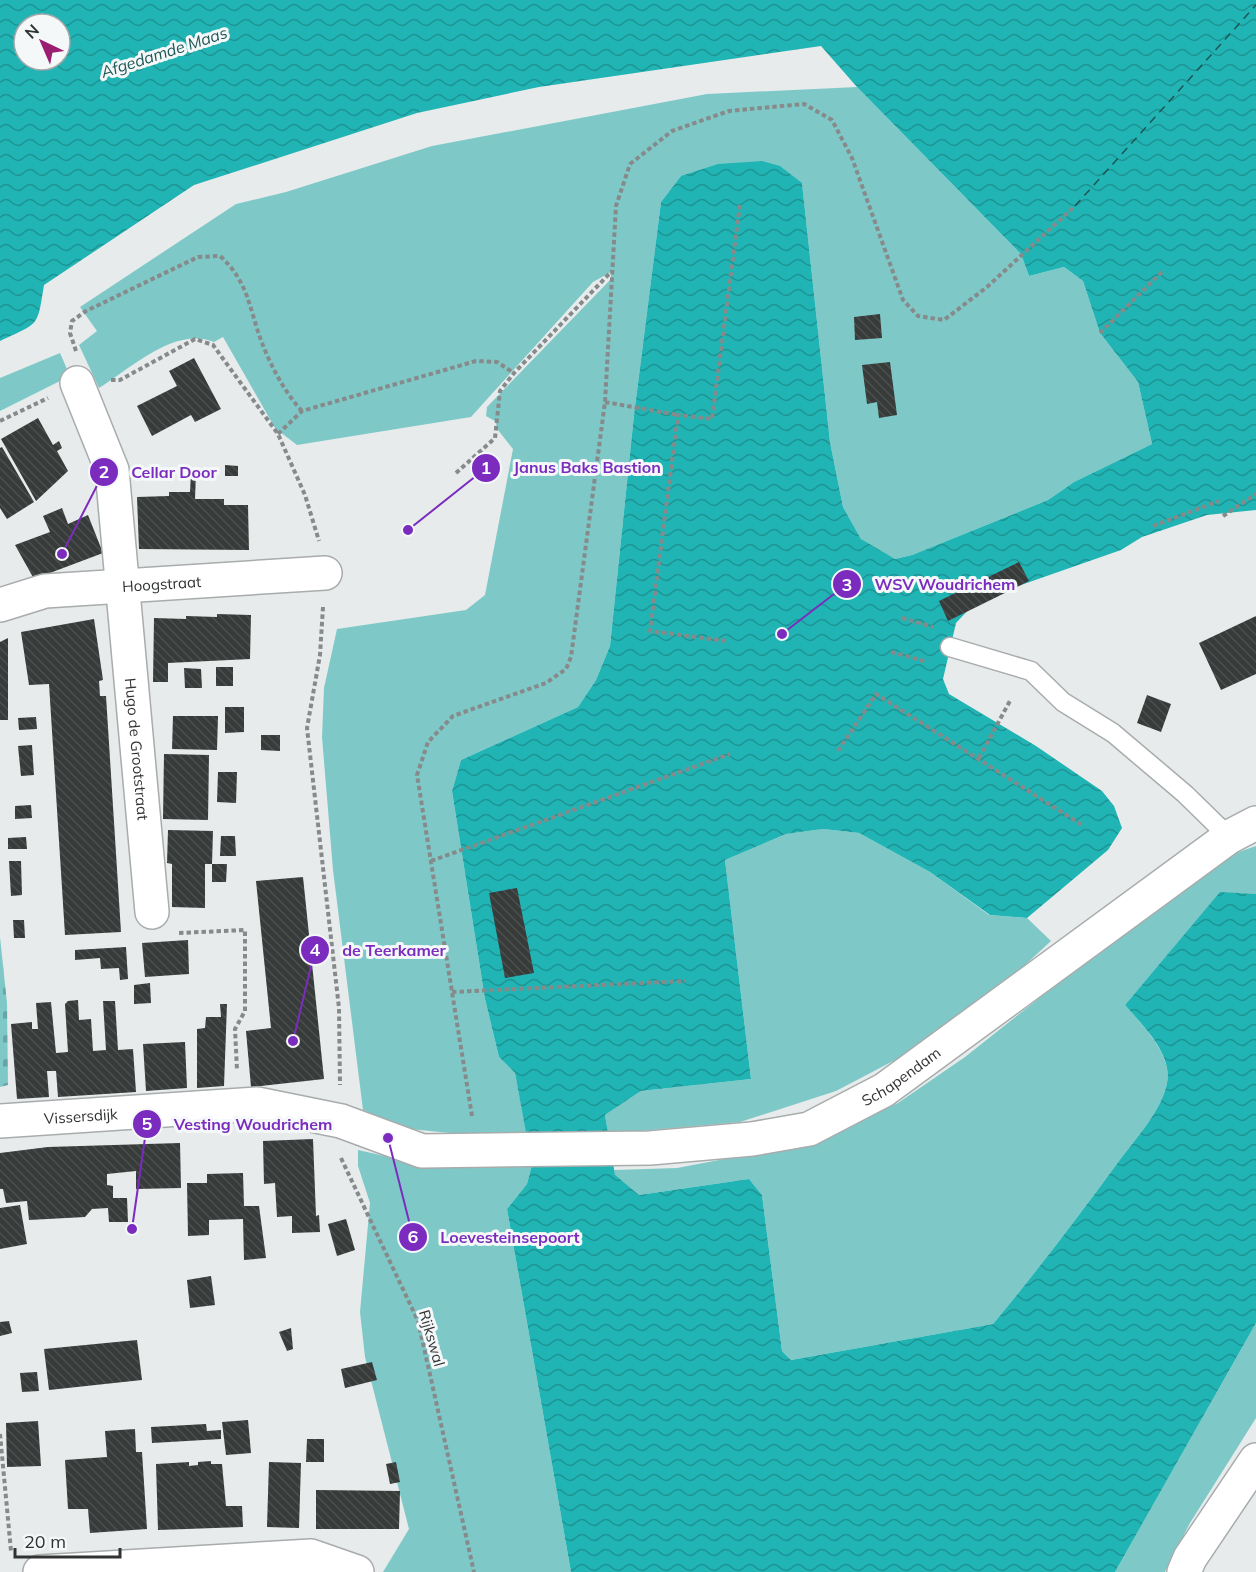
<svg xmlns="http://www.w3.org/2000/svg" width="1256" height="1572" viewBox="0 0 1256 1572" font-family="Mulish,sans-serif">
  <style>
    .grass { fill: #7ec9c8 }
    .cemetery { fill: url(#cemetery-stones) }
    .water { fill: url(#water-waves); fill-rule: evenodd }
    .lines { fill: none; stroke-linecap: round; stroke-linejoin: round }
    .ferry { stroke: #1e5656; stroke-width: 1.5; stroke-dasharray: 8 6; stroke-linecap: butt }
    .building { fill: url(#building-back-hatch) }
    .lane-casing { stroke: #a8acac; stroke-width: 21 }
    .street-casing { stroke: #a8acac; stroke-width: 36 }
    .secondary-casing { stroke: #a8acac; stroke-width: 36 }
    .path { stroke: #878a8a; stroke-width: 4; stroke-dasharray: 4.5 3; stroke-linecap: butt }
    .lane { stroke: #fff; stroke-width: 18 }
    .street { stroke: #fff; stroke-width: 33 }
    .secondary { stroke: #fff; stroke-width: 33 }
    .labels { text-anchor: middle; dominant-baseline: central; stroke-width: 6; stroke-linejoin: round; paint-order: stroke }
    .street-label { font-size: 15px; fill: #313333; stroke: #f4f8f8 }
    .water-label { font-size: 16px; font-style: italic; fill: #1e5656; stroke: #f4f8f8 }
    .leader { fill: none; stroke: #7b2cbf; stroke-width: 2 }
    .callout-dot { fill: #7b2cbf; stroke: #f4f8f8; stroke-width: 2 }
    .mark-label { font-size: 18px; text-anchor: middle; font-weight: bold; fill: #fff }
    .callout-label { font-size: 16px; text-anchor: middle; font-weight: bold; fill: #7b2cbf; stroke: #f4f8f8; stroke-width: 6; stroke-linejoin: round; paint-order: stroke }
  </style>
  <defs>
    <pattern id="cemetery-stones" width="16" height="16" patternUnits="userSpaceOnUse" patternTransform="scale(1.5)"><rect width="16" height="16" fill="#7ec9c8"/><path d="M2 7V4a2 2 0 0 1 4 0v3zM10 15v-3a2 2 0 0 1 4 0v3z" fill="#68a4a3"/></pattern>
    <pattern id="water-waves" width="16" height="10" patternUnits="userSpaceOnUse" patternTransform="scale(1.5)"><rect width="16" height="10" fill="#21b4b4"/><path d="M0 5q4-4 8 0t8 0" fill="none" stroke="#1d9393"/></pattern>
    <pattern id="building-back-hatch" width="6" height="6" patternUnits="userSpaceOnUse" patternTransform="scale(1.5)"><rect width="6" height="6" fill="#373b3a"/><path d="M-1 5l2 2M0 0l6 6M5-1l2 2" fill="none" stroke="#4c4f4e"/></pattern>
  </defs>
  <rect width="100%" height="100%" fill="#e7ebeb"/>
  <path class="grass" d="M857,87L1021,254L1029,276L1064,267L1083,281L1100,333L1138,382L1152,444L1074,482L1048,500L912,555L895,559L873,548L861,539L843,507L830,442L802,183L681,176L661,202L634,415L610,646L596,680L578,707L461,760L452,791L485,999L499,1057L515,1073L527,1135H470L410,1129L363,1110L333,870L322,737L324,688L337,629L466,610L485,595L513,449L498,430L495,421L486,416L487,407L611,279V272L593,282L471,417L297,445L275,428L223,337L214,342C175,326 131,368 99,388L79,345L97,331L80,307L236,204L286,192L432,146L707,94Z
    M60,353L70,376L0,411V378Z
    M823,829L859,833L930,872L989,915L1027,918L1051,941L1025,965L918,1048L836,1091L740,1122L608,1134L605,1115L641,1091L751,1079L725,860L786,834Z
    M1256,846V894L1220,893L1125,1005C1142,1025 1173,1055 1167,1083C1161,1112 1136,1138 1119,1161C1078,1217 1037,1271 993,1324L791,1360L782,1351L762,1195L749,1179L639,1195L615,1176L614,1170L677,1168L808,1143L898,1103L965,1057L1183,884L1221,858Z
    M358,1150L416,1163L532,1165L527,1184L507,1209L571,1572H383L409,1529L365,1357L360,1312L370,1203L358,1166Z
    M1256,1323V1418L1190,1523L1165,1572H1115Z"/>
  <path class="cemetery" d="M0,937L7,1003L8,1085L0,1087Z"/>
  <path class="water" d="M0,0H1256V510L1207,515L1142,537L1121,550L998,593L972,606L956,623L943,679L949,694L1036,746L1102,791L1114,806L1122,828L1108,850L1027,918L990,915L930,872L859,833L823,829L786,834L725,860L751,1079L641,1091L605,1115L615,1175L639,1195L749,1179L762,1195L782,1351L791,1360L993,1324C1037,1271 1078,1217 1119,1161C1136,1138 1161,1112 1167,1083C1173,1054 1142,1025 1125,1005L1220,892L1256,894V1323L1115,1572H571L507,1209L527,1184L532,1165L515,1073L499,1057L485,999L452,791L461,760L578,707L596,680L610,646L634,415L661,202L681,176L718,164L762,161L780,166L802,183L830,442L843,507L861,539L895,559L912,555L1048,500L1074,482L1152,444L1138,382L1100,333L1083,281L1064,267L1029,276L1021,254L857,87L821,46L539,87L417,113L194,185L44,285C37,328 40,322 0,341ZM24,24H60V60H24Z"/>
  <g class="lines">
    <path class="ferry" d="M1075,206L1256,5"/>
  </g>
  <path class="building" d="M880,314L882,338L855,340L854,317Z
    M194,358L221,409L195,422L191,415L152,436L137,406L177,386L169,371Z
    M890,362L897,415L879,418L877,402L867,404L862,365Z
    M38,418L53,445L59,441L62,448L57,451L68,471L36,501L1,439Z
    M2,447L34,502L7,519L0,508V448Z
    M225,465L238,466V476H225Z
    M191,473H196L195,499H224V505H248L249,550L139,549L137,497L169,496V492H190Z
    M62,508L68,524L88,515L103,553L34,579L15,545L50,532L43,516Z
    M1019,562L1029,581L948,621L939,601Z
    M217,614L251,615L250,659L168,663V682H153L154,618L186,619V616L217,617Z
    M1256,616V674L1221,690L1199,643Z
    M94,619L103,680L99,681L100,696H106L121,932L65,935L49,684L29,685L21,632Z
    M8,638V720H0V642Z
    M216,667H233V686H216Z
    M184,668L201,669L202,688H185Z
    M1147,695L1171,704L1161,732L1137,723Z
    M225,707H244V732L225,733Z
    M173,716H218L217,750L172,749Z
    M36,717L37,729L19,730L18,718Z
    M261,735H280V751L261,750Z
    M32,745L34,775L21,776L18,746Z
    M164,754L209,755L208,820L163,819Z
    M218,772H237L236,803L217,802Z
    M31,805L32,818L15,819V806Z
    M168,830L213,831L212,864H227L226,882H212V864H205V908L172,907V864L167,863Z
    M221,836H235L236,856H220Z
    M26,837L27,849H8V838Z
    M9,861H21L22,895L11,896Z
    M303,877L324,1079L251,1087L246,1031L271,1028L256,881Z
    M517,888L534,973L505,978L489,893Z
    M13,920H24L25,938H14Z
    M188,940L189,974L145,977L142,943Z
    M126,947L128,979L120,980L119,968L101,969L100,958L75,960V950Z
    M150,983L151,1003L134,1004V985Z
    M78,1000L79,1020L91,1019L93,1051L106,1050L103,1001H115L118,1050L133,1049L136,1092L58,1097L56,1071H47L49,1097L17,1099L11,1024L32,1022V1029H38L36,1003L51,1002L56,1053L68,1052L65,1004L68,1001Z
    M220,1004H227L224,1086L197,1088V1029L205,1028L206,1017H221Z
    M185,1042L187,1088L146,1091L143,1044Z
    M313,1139L316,1216L319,1215L320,1232L292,1233V1216L277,1217L275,1183L264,1184L263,1141Z
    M180,1143L181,1188L136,1189V1171L107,1174V1185L113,1186V1198H127L128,1222H109L108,1208L92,1209L85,1217L29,1220L27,1201L6,1203L3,1189H0V1153L48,1147Z
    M243,1173L244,1206H259L266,1258L244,1260L243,1219L209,1220V1235L188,1236L187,1183H207V1174Z
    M20,1205L27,1244L0,1249V1208Z
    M346,1219L355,1250L337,1256L328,1224Z
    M211,1276L215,1305L190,1308L187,1280Z
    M9,1321L12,1333L0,1336V1322Z
    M291,1328L293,1349L287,1351L279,1332Z
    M137,1340L142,1380L49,1390L44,1349Z
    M372,1362L377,1380L345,1388L341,1369Z
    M37,1372L39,1391L22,1392L20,1373Z
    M248,1420L251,1453L226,1455L222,1422Z
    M38,1421L41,1466L7,1467L6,1423Z
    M206,1424L207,1431L221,1430V1439L152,1443L151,1427Z
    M135,1429L136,1452H142L147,1529L90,1533L88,1509H68L65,1460L107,1457L105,1431Z
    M307,1439H324V1462H306Z
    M211,1461V1464H222L226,1506H242L243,1527L158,1530L156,1464L189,1462V1466L198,1465V1462Z
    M269,1462L301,1463L299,1528L267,1527Z
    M396,1462L400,1482L390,1484L386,1464Z
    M316,1490L400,1491L399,1529H316Z"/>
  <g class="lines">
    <defs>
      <path id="lane" d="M950,647L1031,671L1063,702L1113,733L1185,794L1229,837"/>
      <g id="street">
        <path id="s1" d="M77,383L112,470L152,912"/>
        <path id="s2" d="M0,605L45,591L325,573"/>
        <path d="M40,1572L311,1556L357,1572"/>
      </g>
      <g id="secondary">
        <path id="s3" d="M0,1121L257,1104L341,1121L422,1151L650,1148L752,1139L809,1129L884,1090L1229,837L1256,823"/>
        <path d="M1184,1572L1190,1558L1256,1460"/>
      </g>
    </defs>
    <use href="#lane" class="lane-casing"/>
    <use href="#street" class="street-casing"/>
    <use href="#secondary" class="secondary-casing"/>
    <path class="path" d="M1100,333L1164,270
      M76,351L70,333L72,321L86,311L198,257L220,256C249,282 249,309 262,343C271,366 285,393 302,411
      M111,380H120L195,339L213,345L278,434L305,495L319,541
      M605,402L678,415
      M0,421L48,398
      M278,434L302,411L476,361L497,362L514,373
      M456,473L495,438L500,391L514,373L612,271
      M1223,516L1256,494
      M1153,526L1219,501
      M323,607L320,655L307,728L339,1008L340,1085
      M902,618L933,627
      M726,641L650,631L678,415L712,419L740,204
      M891,652L928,662
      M838,751L876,694L1082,825
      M979,758L1011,699
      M431,861L730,754
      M179,933L245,930V1011L235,1029L237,1070
      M452,992L685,981
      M472,1116L417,775L428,742L453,716L546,683L566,669L571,657L605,402L616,206L630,164L672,131L729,111L804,104L832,120L852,158L903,300L918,316L944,320L987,287L1075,206
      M341,1158L418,1321L474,1572
      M0,1434L11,1551"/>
    <use href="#lane" class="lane"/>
    <use href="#street" class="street"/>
    <use href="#secondary" class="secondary"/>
  </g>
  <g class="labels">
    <g class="street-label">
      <text stroke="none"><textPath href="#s2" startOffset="164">Hoogstraat</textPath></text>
      <text stroke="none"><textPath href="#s1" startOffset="374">Hugo de Grootstraat</textPath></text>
      <text stroke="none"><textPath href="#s3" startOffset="924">Schapendam</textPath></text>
      <text stroke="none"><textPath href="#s3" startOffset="81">Vissersdijk</textPath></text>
      <text transform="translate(432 1338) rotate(74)">Rijkswal</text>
    </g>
    <g class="water-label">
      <text transform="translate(164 52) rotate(-18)">Afgedamde Maas</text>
    </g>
  </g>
  <path class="leader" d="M408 530L486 468M62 554L104 472M782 634L847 584M293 1041L315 950M132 1229L147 1124M388 1138L413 1237"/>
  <g class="callout-dot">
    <circle cx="408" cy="530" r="6"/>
    <circle cx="62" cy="554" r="6"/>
    <circle cx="782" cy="634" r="6"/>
    <circle cx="293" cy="1041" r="6"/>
    <circle cx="132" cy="1229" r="6"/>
    <circle cx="388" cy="1138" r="6"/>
    <circle cx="486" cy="468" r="15"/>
    <circle cx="104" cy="472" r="15"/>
    <circle cx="847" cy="584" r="15"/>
    <circle cx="315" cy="950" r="15"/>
    <circle cx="147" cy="1124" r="15"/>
    <circle cx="413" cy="1237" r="15"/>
  </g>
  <g class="mark-label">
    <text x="486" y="474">1</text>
    <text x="104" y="478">2</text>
    <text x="847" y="591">3</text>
    <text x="315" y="956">4</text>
    <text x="147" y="1130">5</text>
    <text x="413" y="1243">6</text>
  </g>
  <g class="callout-label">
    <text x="587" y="473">Janus Baks Bastion</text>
    <text x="174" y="478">Cellar Door</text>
    <text x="945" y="590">WSV Woudrichem</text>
    <text x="394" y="956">de Teerkamer</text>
    <text x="253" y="1130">Vesting Woudrichem</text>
    <text x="510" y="1243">Loevesteinsepoort</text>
  </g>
  <g transform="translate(42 42) rotate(316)"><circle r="28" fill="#f4f8f8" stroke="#a6a9a9" stroke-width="1.5"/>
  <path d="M0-4.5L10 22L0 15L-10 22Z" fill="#9c1e73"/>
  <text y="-9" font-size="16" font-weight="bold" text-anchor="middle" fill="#313333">N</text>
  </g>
  <path d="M15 1548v9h105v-9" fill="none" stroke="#313333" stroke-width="3"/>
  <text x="24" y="1548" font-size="18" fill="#313333" stroke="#f4f8f8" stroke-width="4.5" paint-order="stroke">20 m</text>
</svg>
